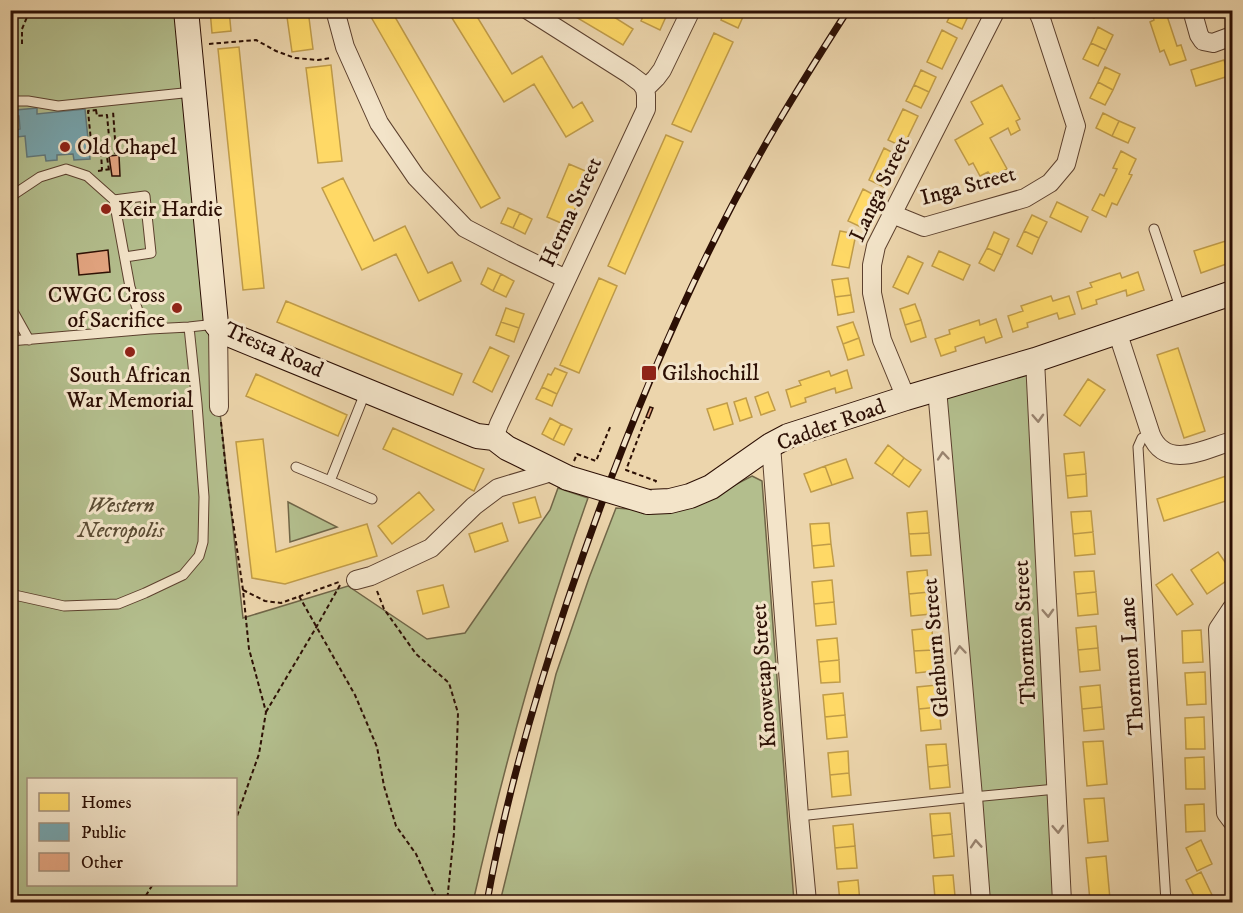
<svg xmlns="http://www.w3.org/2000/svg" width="1243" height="913" viewBox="0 0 1243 913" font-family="'IM FELL DW Pica',serif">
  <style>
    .green { fill: #b3be8d; stroke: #706648; stroke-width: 1.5; fill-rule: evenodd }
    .homes { fill: #ffd966; stroke: #c09c49; stroke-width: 1.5 }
    .public { fill: #76a5af; stroke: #60787c; stroke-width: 1.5 }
    .building { fill: #e4a682; stroke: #2c0f04; stroke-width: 1.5 }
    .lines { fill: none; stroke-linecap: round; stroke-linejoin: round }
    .lane-casing { stroke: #5c402e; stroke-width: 11 }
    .street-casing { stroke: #5c402e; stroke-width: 20 }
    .secondary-casing { stroke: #2c0f04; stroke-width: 26 }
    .path { stroke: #2c0f04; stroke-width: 2; stroke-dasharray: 4.5 3; stroke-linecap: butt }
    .lane { stroke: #f3e4c9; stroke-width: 9 }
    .street { stroke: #f3e4c9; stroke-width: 18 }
    .secondary { stroke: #f3e4c9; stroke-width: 24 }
    .rail-casing { stroke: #2c0f04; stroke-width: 7 }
    .rail { stroke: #f3e4c9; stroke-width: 4.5; stroke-dasharray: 14; stroke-linecap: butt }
    .secondary-bridge-casing { stroke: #2c0f04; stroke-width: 26; stroke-linecap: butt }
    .secondary-bridge { stroke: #f3e4c9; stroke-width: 24 }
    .oneway { stroke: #998470 }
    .poi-dot { fill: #8f2418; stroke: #f3e4c9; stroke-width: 2 }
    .labels { text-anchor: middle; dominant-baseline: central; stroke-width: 6; stroke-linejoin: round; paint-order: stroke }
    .poi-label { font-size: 22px; fill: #2c0f04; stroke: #f3e4c9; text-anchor: start }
    .street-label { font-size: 22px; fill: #2c0f04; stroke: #f3e4c9 }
    .park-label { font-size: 22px; font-style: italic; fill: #5b4c34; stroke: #f3e4c9 }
  </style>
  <rect width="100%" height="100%" fill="#ecd5ac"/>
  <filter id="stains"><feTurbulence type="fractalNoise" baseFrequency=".00333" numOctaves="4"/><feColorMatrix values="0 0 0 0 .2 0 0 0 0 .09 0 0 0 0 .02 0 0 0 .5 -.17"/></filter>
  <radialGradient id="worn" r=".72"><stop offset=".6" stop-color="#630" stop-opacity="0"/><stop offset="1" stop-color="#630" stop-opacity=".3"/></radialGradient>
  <path class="green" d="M10,11H175L243,618L348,586L427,639L465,633L550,510L558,488L588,498C541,630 504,766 473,902H11ZM28,780H236V884H28Z
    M1032,363L1055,788L974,795L938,392Z
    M752,476L762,481L794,902H500L556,674L589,578L616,508L653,511L690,508Z
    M288,502L337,527L290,542Z
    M1055,790L1060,902H983L975,797Z"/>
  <path class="homes" d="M210,10H229L231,31L212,33Z
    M286,10H308L313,49L292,52Z
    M367,10H391L500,198L481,208Z
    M447,10H473L512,74L542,56L573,108L582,102L593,121L566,137L534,84L504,102Z
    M570,10H603L633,29L623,45L569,13Z
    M646,10H669L660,30L641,21Z
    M725,10H746L738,28L721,20Z
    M953,10H971L962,29L947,22Z
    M1078,10H1098L1094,18Z
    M1151,10H1171L1172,14L1167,16L1177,46L1181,45L1186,60L1170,65L1164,50L1160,52L1150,22L1154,20Z
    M1098,27L1113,35L1106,50L1091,43Z
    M942,30L957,38L942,69L927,62Z
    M714,33L733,42L691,132L672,124Z
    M1091,43L1106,50L1098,66L1083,59Z
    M239,47L264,288L243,290L218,49Z
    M1224,60L1229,76L1196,86L1191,70Z
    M331,65L342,161L318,163L306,68Z
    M1105,67L1120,74L1113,90L1098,82Z
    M921,70L936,77L929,92L914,85Z
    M1098,82L1113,90L1105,105L1090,98Z
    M914,85L929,92L921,108L906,101Z
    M1002,85L1020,119L1016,121L1020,130L1011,135L1008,128L990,138L1007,169L992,177L988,172L980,176L973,163L969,165L955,140L983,124L971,102Z
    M903,109L918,116L903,147L888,140Z
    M1103,113L1119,121L1112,136L1096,128Z
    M1119,121L1135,128L1128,143L1112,136Z
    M666,135L683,142L625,274L608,266Z
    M884,148L899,156L884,187L869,180Z
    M1121,151L1136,159L1129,174L1132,175L1117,205L1112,203L1106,217L1092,210L1100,194L1104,196L1117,169L1113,168Z
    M569,164L590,173L568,226L547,217Z
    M343,178L374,241L405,226L428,273L452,262L461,281L419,301L396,254L362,270L322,188Z
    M863,189L878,197L863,228L848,221Z
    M1057,202L1088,217L1081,232L1050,217Z
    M508,208L520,213L513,228L501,223Z
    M520,213L532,219L525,234L513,228Z
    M1032,215L1047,222L1039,238L1024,231Z
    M840,231L856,234L849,268L832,265Z
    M1024,231L1039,238L1032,254L1017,246Z
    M994,232L1009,239L1002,255L987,248Z
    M1232,239V262L1201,273L1194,251Z
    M987,248L1002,255L994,271L979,263Z
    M939,251L970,265L963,280L932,266Z
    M908,256L923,263L908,294L893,287Z
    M488,268L501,274L493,291L481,284Z
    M1138,272L1144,290L1127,296L1126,290L1096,300L1097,304L1082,309L1077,292L1092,287L1090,283L1120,273L1122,278Z
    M501,274L514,281L506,297L493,291Z
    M599,278L617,286L579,373L560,365Z
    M848,278L851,295L835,297L832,280Z
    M851,295L854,312L838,315L835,297Z
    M1051,296L1053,301L1069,296L1075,314L1059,319L1057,313L1027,323L1028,327L1013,332L1008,316L1023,311L1021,306Z
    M286,301L462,374L453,395L277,322Z
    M915,304L921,320L905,325L900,309Z
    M506,308L524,314L519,328L501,322Z
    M996,319L1002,337L986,343L984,337L955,347L956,351L941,356L935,339L950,334L949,330L979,320L980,325Z
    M921,320L926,337L911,342L905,325Z
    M501,322L519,328L514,342L496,335Z
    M853,322L859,338L843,344L837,327Z
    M1232,329V350L1226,331Z
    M859,338L864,355L848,360L843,344Z
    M490,347L509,356L492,392L473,382Z
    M1178,348L1205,431L1184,438L1157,355Z
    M555,368L567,373L557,394L542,387L548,374L551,375Z
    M847,370L852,388L836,393L835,388L805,398L806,402L791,407L786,390L801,385L799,381L829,371L831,376Z
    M256,374L347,415L338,436L246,396Z
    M1088,379L1105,390L1080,426L1064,415Z
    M542,387L557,394L552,406L536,399Z
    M768,392L775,410L761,415L755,397Z
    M746,398L752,417L740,421L734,402Z
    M727,403L733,424L714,430L707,409Z
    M550,418L561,424L553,440L542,434Z
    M561,424L572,429L564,445L553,440Z
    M393,428L484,469L474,491L383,449Z
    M263,439L276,552L367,524L377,556L285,584L252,578L236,442Z
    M888,445L904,458L892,475L875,463Z
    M1084,452L1086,474L1066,476L1064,454Z
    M904,458L921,470L909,487L892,475Z
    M846,459L853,478L832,485L825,466Z
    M825,466L832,485L811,492L804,474Z
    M1086,474L1087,496L1068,498L1066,476Z
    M1232,474V499L1164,521L1157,499Z
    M419,492L434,510L392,544L378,526Z
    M535,497L541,517L519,523L513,503Z
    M927,511L929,533L909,534L907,513Z
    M1091,511L1093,532L1073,534L1071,512Z
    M502,523L508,541L475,552L469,534Z
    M829,523L831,544L812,546L810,524Z
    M1093,532L1095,554L1075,556L1073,534Z
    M929,533L931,555L911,556L909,534Z
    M831,544L834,566L814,568L812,546Z
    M1218,552L1232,572V577L1207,594L1191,570Z
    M927,570L929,592L909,594L907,572Z
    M1094,571L1096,592L1076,594L1074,572Z
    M1172,574L1193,604L1177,615L1156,585Z
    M832,580L834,602L814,604L812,582Z
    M443,585L449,607L423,614L417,591Z
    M929,592L931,614L911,616L909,594Z
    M1096,592L1098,614L1078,616L1076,594Z
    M834,602L836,624L816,626L814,604Z
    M1096,626L1098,648L1078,650L1076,628Z
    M932,628L933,650L914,651L912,630Z
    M1201,630L1203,662L1183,663L1182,631Z
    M837,638L839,660L819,662L817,640Z
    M1098,648L1100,670L1080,672L1078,650Z
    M933,650L935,671L916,673L914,651Z
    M839,660L840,682L821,683L819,662Z
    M1205,672L1206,704L1187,705L1185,673Z
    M937,685L939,707L919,709L917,687Z
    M1100,685L1102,707L1082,709L1080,687Z
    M843,693L845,715L825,717L823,695Z
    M939,707L941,729L921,731L919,709Z
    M1102,707L1104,729L1084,731L1082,709Z
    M845,715L847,737L827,739L825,717Z
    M1204,717L1205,749H1186L1185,718Z
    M1103,741L1107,784L1087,786L1083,742Z
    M946,744L948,765L928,767L926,745Z
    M848,751L849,773L830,775L828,753Z
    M1204,757L1205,789H1186L1185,758Z
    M948,765L950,787L930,789L928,767Z
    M849,773L851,795L832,797L830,775Z
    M1104,798L1108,841L1088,843L1084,799Z
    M1204,804L1205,831L1186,832L1185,805Z
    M950,813L952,834L932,836L930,814Z
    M853,824L855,846L835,848L833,826Z
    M952,834L954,856L934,858L932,836Z
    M1201,840L1212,864L1197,871L1186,848Z
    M855,846L857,868L837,869L835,848Z
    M1106,856L1110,899L1090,901L1086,858Z
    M1201,872L1212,895L1197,902L1186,880Z
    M953,875L955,896L935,898L933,876Z
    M858,880L860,902H840L838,882Z
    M955,896V902H935V898Z"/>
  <path class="public" d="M37,108V114L85,109L90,159L74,160L73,154L57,155V160L46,161L45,155L27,157L25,136L17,137V130L20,129L19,116H17L16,110Z"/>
  <path class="building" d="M119,155L120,176H112L109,156Z
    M108,250L110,272L79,275L77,254Z
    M650,407L653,408L649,418L646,417Z"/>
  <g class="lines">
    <defs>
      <path id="lane" d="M10,101H28L58,106L193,92
        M10,197L40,177L66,169L87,176L114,200L130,287L139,314L150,329
        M114,200L145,196L151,253L125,257
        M1154,229L1181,310
        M10,306L29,340
        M10,341L150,329L189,327L216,324
        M1151,435L1142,438L1138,447L1166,902
        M296,467L330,481L365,393
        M330,481L372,499
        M10,594L64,606L118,604L145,593L183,575L199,556L203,542L204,497L197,404L189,327
        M799,816L973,797L1056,789"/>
      <path id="street" d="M335,10L345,47L379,123L416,177L465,228L513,253L566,279
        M528,10L629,74L641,83L645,89
        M1192,10L1199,35L1203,41L1213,43L1232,36
        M645,89L656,78L662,70L691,10
        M892,214L924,227L1025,198L1050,183L1066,164L1076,126L1041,19L1037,10
        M218,327L219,407
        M1117,331L1151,435C1166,471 1205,449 1232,441
        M1035,360L1062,902
        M937,389L973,797L981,902
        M906,398L882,340L872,293V265L876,246L996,10
        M494,438L499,424L646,109V95L645,89
        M771,445L799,816L807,902
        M356,580L371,576L431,548L474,506L498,488L555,471
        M1232,608L1218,629L1226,813L1232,821"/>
      <path id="secondary" d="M186,10L216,324L221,330L228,334L477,436L494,438L507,448L568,478
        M648,502L670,501L690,496L711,487L771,445L788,436L906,398L1035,360L1232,293"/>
    </defs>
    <use href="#lane" class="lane-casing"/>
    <use href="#street" class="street-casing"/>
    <use href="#secondary" class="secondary-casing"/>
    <path class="path" d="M22,44V29L30,10
      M209,44L256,40L276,51L295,58L318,60L331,58
      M96,110L97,116L107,115L110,147C104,152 99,153 92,151L88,111Z
      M101,152L102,170
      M109,170L107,157L110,153H116L113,111
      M98,171L111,169
      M645,420L626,470L656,481L655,482
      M221,422L227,481L243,590L249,649L266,712L259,754L237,816L236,818
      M574,461L577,454L596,461L611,425
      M243,590L265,601L281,603L339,582
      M377,591L384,609L416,654L449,683L458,713L454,833L447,902
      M299,596L355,695L377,747L384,786L396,826L416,854L438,902
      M266,712L317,626L340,585
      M142,902L153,884"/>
    <use href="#lane" class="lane"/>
    <use href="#street" class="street"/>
    <use href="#secondary" class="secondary"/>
    <defs>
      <path id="rail" d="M487,902C505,801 534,700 567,602C622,438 688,276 776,126C799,87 823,49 848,10"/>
    </defs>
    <use href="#rail" class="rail-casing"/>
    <use href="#rail" class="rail"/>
    <defs>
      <path id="secondary-bridge" d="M568,478L648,502"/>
    </defs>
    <use href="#secondary-bridge" class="secondary-bridge-casing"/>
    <use href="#secondary-bridge" class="secondary-bridge"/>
  </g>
  <defs><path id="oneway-chevron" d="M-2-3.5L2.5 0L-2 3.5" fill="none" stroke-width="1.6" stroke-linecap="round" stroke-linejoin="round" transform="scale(1.5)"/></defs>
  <g class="oneway">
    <use href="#oneway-chevron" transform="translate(1038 418) rotate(87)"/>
    <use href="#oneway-chevron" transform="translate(943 456) rotate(-95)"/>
    <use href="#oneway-chevron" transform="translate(1048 613) rotate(87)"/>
    <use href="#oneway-chevron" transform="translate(960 650) rotate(-95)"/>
    <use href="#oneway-chevron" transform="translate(1058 829) rotate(87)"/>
    <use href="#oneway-chevron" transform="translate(976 844) rotate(-94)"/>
  </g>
  <g class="poi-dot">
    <circle cx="65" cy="147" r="6"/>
    <circle cx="106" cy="209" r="6"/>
    <circle cx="177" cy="308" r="6"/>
    <circle cx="130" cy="352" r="6"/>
    <rect x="641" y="365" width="16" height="16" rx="3"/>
  </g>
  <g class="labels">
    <g class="poi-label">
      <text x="77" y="147">Old Chapel</text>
      <text x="118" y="209">Keir Hardie</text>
      <text x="165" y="295" text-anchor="end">CWGC Cross<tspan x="165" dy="25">of Sacrifice</tspan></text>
      <text x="662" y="373">Gilshochill</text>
      <text x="130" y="375" text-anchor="middle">South African<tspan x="130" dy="25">War Memorial</tspan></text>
    </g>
    <g class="street-label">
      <text transform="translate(968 186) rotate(-15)">Inga Street</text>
      <text transform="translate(880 189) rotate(-65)">Langa Street</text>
      <text transform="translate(571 212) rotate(-65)">Herma Street</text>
      <text transform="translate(274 350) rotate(24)">Tresta Road</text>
      <text transform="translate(831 425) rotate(-20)">Cadder Road</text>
      <text transform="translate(1025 632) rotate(-93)">Thornton Street</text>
      <text transform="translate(936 648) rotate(-95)">Glenburn Street</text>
      <text transform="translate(1132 666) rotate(-94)">Thornton Lane</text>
      <text transform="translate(764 676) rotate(-94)">Knowetap Street</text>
    </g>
    <g class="park-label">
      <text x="121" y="505">Western<tspan x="121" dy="25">Necropolis</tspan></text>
    </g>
  </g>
  <rect width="1243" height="913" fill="none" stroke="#ecd5ac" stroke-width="36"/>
  <rect x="12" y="12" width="1219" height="889" fill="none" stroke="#2c0f04" stroke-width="3"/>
  <rect x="18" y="18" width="1207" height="877" fill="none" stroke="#2c0f04" stroke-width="1.5"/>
  <rect x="27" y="778" width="210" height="108" fill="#f3e4c9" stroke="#a38f7a" stroke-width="1.5"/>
  <rect x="39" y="793" width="30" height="18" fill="#ffd966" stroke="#a38f7a" stroke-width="1.5"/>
  <text x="81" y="808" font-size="18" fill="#2c0f04">Homes</text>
  <rect x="39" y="823" width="30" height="18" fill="#76a5af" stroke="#a38f7a" stroke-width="1.5"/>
  <text x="81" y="838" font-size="18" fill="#2c0f04">Public</text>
  <rect x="39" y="853" width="30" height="18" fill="#e4a682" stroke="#a38f7a" stroke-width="1.5"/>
  <text x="81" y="868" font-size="18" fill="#2c0f04">Other</text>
  <rect width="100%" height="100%" filter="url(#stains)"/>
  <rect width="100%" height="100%" fill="url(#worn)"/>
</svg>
